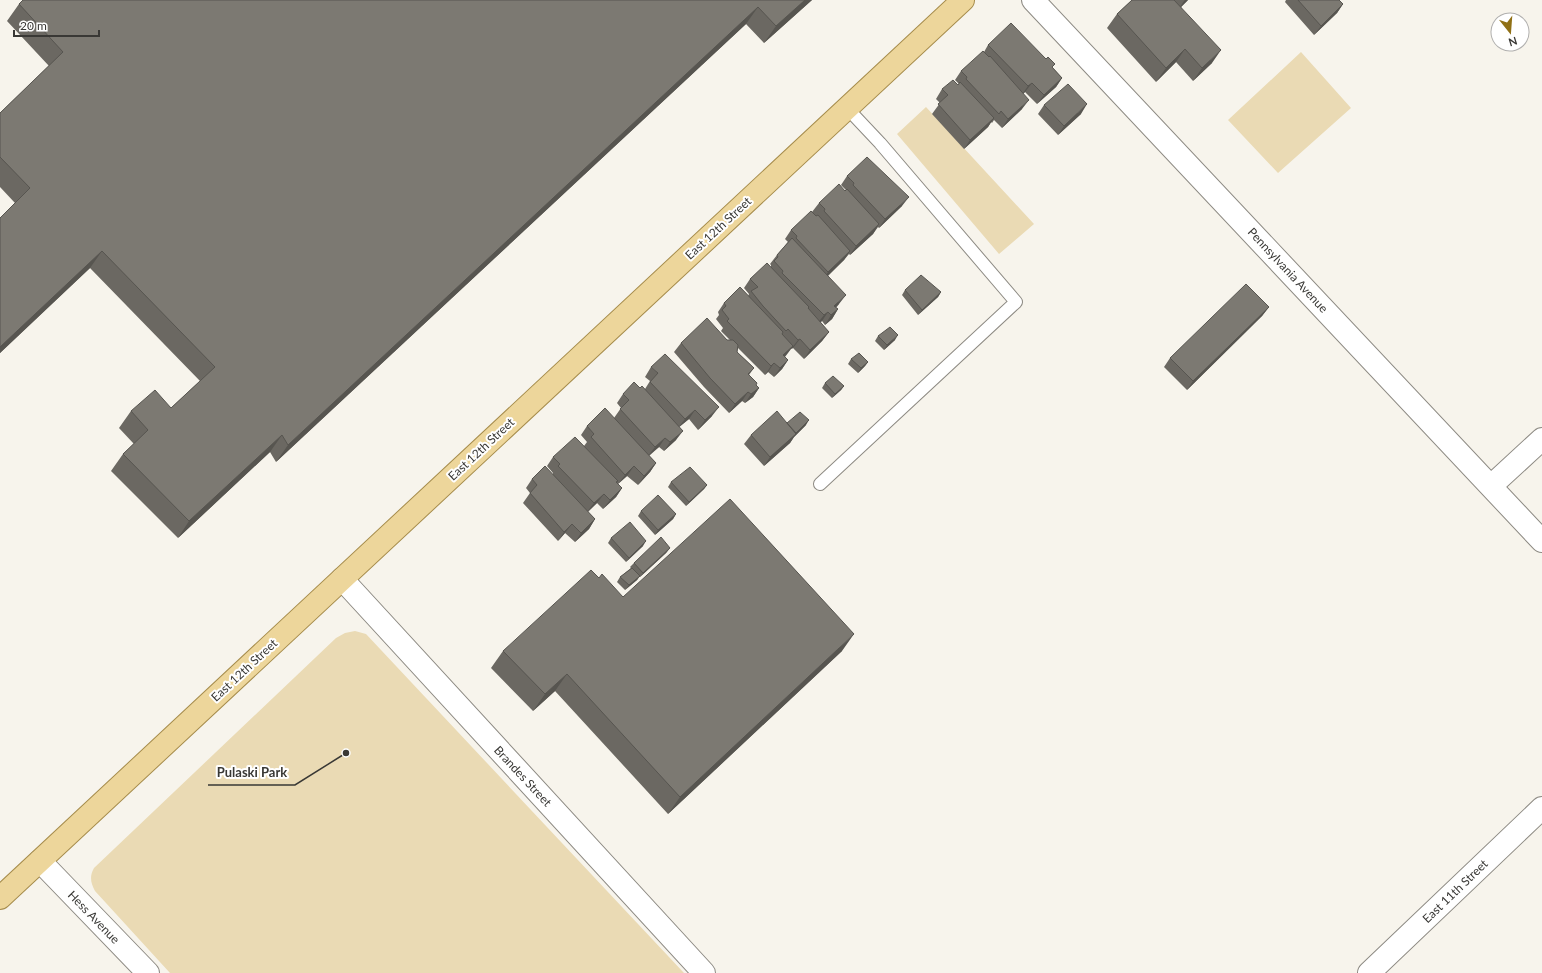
<svg xmlns="http://www.w3.org/2000/svg" width="1542" height="973" viewBox="0 0 1542 973" font-family="Lato,sans-serif">
  <style>
    .green { fill: #eadab4 }
    .lines { fill: none; stroke-linecap: round; stroke-linejoin: round }
    .lane-casing { stroke: #8d8a83; stroke-width: 14 }
    .street-casing { stroke: #8d8a83; stroke-width: 24 }
    .primary-casing { stroke: #a68c4c; stroke-width: 24 }
    .lane { stroke: #fff; stroke-width: 12 }
    .street { stroke: #fff; stroke-width: 22 }
    .primary { stroke: #edd69b; stroke-width: 22 }
    .wall { fill: #6b6862 }
    .shaded-wall { fill: #575550 }
    .building { fill: #7c7972; stroke: #575550 }
    .labels { text-anchor: middle; dominant-baseline: central; stroke-width: 4; stroke-linejoin: round; paint-order: stroke }
    .street-label { font-size: 12px; fill: #393835; stroke: #fff }
    .leader { fill: none; stroke: #393835; stroke-width: 1.5 }
    .callout-dot { fill: #393835; stroke: #fff; stroke-width: 1.5 }
    .callout-label { font-size: 13px; text-anchor: middle; font-weight: bold; fill: #393835; stroke: #fff; stroke-width: 4; stroke-linejoin: round; paint-order: stroke }
  </style>
  <rect width="100%" height="100%" fill="#f7f4ec"/>
  <path class="green" d="M1301,52L1351,108L1278,173L1228,120Z
    M926,107L1034,224L999,254L897,134Z
    M355,631L366,634L684,973H170L95,891C91,883 89,877 94,868L336,638L345,633Z"/>
  <g class="lines">
    <defs>
      <path id="lane" d="M820,484L1016,302L880,143L847,108"/>
      <path id="street" d="M1033,0L1542,541
        M1491,486L1542,439
        M342,579L704,973
        M40,861L148,973
        M1369,973L1542,808"/>
      <path id="primary" d="M0,898L963,0"/>
    </defs>
    <use href="#lane" class="lane-casing"/>
    <use href="#street" class="street-casing"/>
    <use href="#primary" class="primary-casing"/>
    <use href="#lane" class="lane"/>
    <use href="#street" class="street"/>
    <use href="#primary" class="primary"/>
  </g>
  <path class="wall" d="M23,0H812L764,43L746,24L276,462L270,452L178,538L111,471L123,454L134,444L119,428L131,411L171,408L200,381L90,268L0,353V218L15,203L0,187V113L49,66L7,21L19,4Z
    M1132,0H1188L1181,7L1212,63L1193,81L1176,62L1156,82L1107,28L1117,14Z
    M1286,0H1339L1343,4L1337,13L1314,35L1285,2Z
    M988,45L1053,68L1062,78L1056,87L1037,104L1025,92L1023,94L1022,109L1002,128L994,120L992,123L991,122L988,127L964,149L932,114L940,103L936,99L942,89L958,85L959,84L955,80L961,71L984,52Z
    M1044,105L1081,114L1058,135L1038,114Z
    M847,176L902,206L879,228L878,227L873,234L850,255L849,254L844,260L828,276L839,304L836,308L838,309L832,319L825,325L822,321L820,323L829,332L822,341L804,359L793,348L791,349L785,357L788,360L782,369L774,377L768,372L765,375L738,348L737,352L754,368L749,375L756,385L759,388L753,397L745,403L742,401L729,413L704,387L674,352L681,343L730,340L721,331L723,328L716,319L719,315L718,312L724,303L748,296L749,294L744,288L750,279L771,267V265L770,264L777,255L788,242L785,239L791,230L812,212L819,203L846,190L841,185Z
    M905,290L941,292L938,297L918,315L902,295Z
    M1269,307L1262,316L1187,390L1164,367L1170,358Z
    M878,336L895,340L884,350L875,341Z
    M851,359L868,362L865,366L858,373L848,364Z
    M651,367L712,416L698,430L689,419L679,427L676,440L664,451L659,447L649,456L656,463L650,472L638,485L627,476L618,484L622,488L616,497L603,509L597,503L588,512L595,519L589,529L575,542L565,533L558,541L523,503L530,493L526,488L532,479L553,474V473L547,466L553,457L584,446L587,442L581,435L587,426L614,418L621,408L617,403L623,394L640,388L645,389L650,381L645,377Z
    M825,383L844,386L841,390L832,398L822,388Z
    M787,423L806,425L794,437L790,443L764,466L744,444L751,435Z
    M671,482L707,485L704,489L686,506L668,487Z
    M641,511L676,514L673,519L655,535L638,516Z
    M611,538L643,546L626,562L608,543Z
    M670,548L666,553L640,577H639L637,580L625,590L617,582L620,577L631,568L630,567L634,563Z
    M599,578L623,597L842,651L668,814L555,691L533,711L491,668L503,651Z"/>
  <path class="shaded-wall" d="M805,0H812L764,43L776,26Z
    M1185,0H1188L1178,10L1184,1Z
    M1343,4L1337,13L1314,35L1321,26Z
    M758,7L746,24L276,462L288,445Z
    M1185,49L1176,62L1156,82L1166,68Z
    M1221,50L1212,63L1193,81L1202,68Z
    M1062,78L1056,87L1037,104L1044,95Z
    M1032,83L1025,92L1021,96L1028,86Z
    M1029,100L1022,109L1002,128L1008,119Z
    M1087,104L1081,114L1058,135L1064,126Z
    M994,118L988,127L964,149L970,140Z
    M909,197L902,206L879,228L885,219Z
    M879,224L873,234L850,255L856,246Z
    M102,251L90,268L0,353V347Z
    M850,251L844,260L822,281L828,272Z
    M941,292L938,297L918,315L922,310Z
    M846,295L839,304L829,313L834,306Z
    M1269,307L1262,316L1187,390L1193,381Z
    M838,309L832,319L825,325L831,315Z
    M828,312L822,321L817,324L824,315Z
    M829,332L822,341L804,359L810,350Z
    M898,335L895,340L884,350L887,345Z
    M800,339L793,348L791,349L798,340Z
    M793,346L786,355L777,364L783,355Z
    M788,360L782,369L774,377L780,368Z
    M868,362L865,366L858,373L861,368Z
    M774,363L768,372L765,375L771,366Z
    M844,386L841,390L832,398L835,394Z
    M759,388L753,397L745,403L751,394Z
    M748,392L742,401L729,413L735,404Z
    M719,407L712,416L698,430L705,420Z
    M695,410L689,419L678,428L685,419Z
    M809,420L806,425L794,437L790,443L764,466L770,457Z
    M683,431L676,440L664,451L670,442Z
    M282,435L270,452L178,538L189,521Z
    M665,438L659,447L648,456L655,447Z
    M656,463L650,472L638,485L644,476Z
    M634,466L627,476L618,484L625,475Z
    M707,485L704,489L686,506L689,502Z
    M622,488L616,497L603,509L610,500Z
    M604,494L597,503L587,512L594,503Z
    M676,514L673,519L655,535L658,530Z
    M595,519L589,529L575,542L581,533Z
    M572,524L565,533L558,541L564,532Z
    M646,541L643,546L626,562L629,558Z
    M670,548L666,553L640,577L643,573Z
    M640,576L637,580L625,590L629,585Z
    M854,634L842,651L668,814L680,797Z
    M567,674L555,691L533,711L545,694Z"/>
  <path class="building" d="M23,0H805L776,26L758,7L288,445L282,435L189,521L123,454L148,430L131,411L155,390L171,408L215,367L102,251L0,347V218L30,188L0,157V113L63,52L19,4Z
    M1132,0H1174L1221,50L1202,68L1185,49L1166,68L1117,14Z
    M1298,0H1339L1343,4L1321,26Z
    M1011,23L1046,59L1048,57L1055,64L1052,67L1062,78L1044,95L1032,83L1028,86L988,45Z
    M983,51L989,57L990,56L1029,100L1008,119L1001,111L999,114L966,79L967,77L961,71Z
    M953,80L958,85L960,82L994,118L970,140L938,104L948,95L942,89Z
    M1068,84L1087,104L1064,126L1044,105Z
    M867,157L909,197L885,219L853,185L854,183L847,176Z
    M839,184L845,191L847,189L879,224L856,246L824,211L825,209L819,203Z
    M811,211L816,216L818,215L850,251L828,272L796,238L797,236L791,230Z
    M792,238L846,295L834,306L838,309L831,315L828,312L824,315L782,273L783,271L774,261L778,257L777,255Z
    M767,263L809,307L808,308L829,332L810,350L800,339L798,340L788,329L786,331L763,306L751,291L758,287L750,279Z
    M921,275L941,292L922,310L905,290Z
    M1246,284L1269,307L1193,381L1170,358Z
    M740,287L783,332L782,334L793,346L783,355L788,360L780,368L774,363L771,366L727,321L729,319L722,310L726,306L724,303Z
    M707,318L727,340H733L738,345L737,352L754,368L748,374L757,383L756,385L759,388L751,394L748,392L735,404L710,378L681,343Z
    M890,327L898,335L887,345L878,336Z
    M859,353L868,362L861,368L851,359Z
    M665,354L719,407L705,420L695,410L685,419L650,382L658,373L651,367Z
    M833,376L844,386L835,394L825,383Z
    M634,382L640,388L642,386L683,431L670,442L665,438L655,447L620,409L629,400L623,394Z
    M605,408L656,463L644,476L634,466L625,475L591,437L594,434L587,426Z
    M777,411L796,434L770,457L751,435Z
    M800,412L809,420L796,433L787,423Z
    M575,437L618,481L616,482L622,488L610,500L604,494L594,503L558,466L560,464L553,457Z
    M545,466L595,519L581,533L572,524L564,532L530,493L537,485L532,479Z
    M690,467L707,485L689,502L671,482Z
    M658,495L676,514L658,530L641,511Z
    M730,499L854,634L680,797L567,674L545,694L503,651L591,570L599,578L602,574L623,597Z
    M630,522L646,541L629,558L611,538Z
    M661,537L670,548L643,573L634,563Z
    M632,568L640,576L629,585L620,577Z"/>
  <g class="labels">
    <g class="street-label">
      <text transform="translate(718 228) rotate(-43)">East 12th Street</text>
      <text transform="translate(1288 270) rotate(47)">Pennsylvania Avenue</text>
      <text transform="translate(481 449) rotate(-43)">East 12th Street</text>
      <text transform="translate(244 670) rotate(-43)">East 12th Street</text>
      <text transform="translate(523 776) rotate(47)">Brandes Street</text>
      <text transform="translate(1455 891) rotate(-44)">East 11th Street</text>
      <text transform="translate(94 917) rotate(46)">Hess Avenue</text>
    </g>
  </g>
  <path class="leader" d="M346 753L295 785H208"/>
  <circle class="callout-dot" cx="346" cy="753" r="4"/>
  <g class="callout-label">
    <text x="252" y="777">Pulaski Park</text>
  </g>
  <g transform="translate(1510 32) rotate(163)"><circle r="19" fill="#ffffff" stroke="#b0afae"/>
  <path d="M0-3L7 15L0 10L-7 15Z" fill="#907015"/>
  <text y="-6" font-size="11" font-weight="bold" text-anchor="middle" fill="#393835">N</text>
  </g>
  <path d="M14 30v6h85v-6" fill="none" stroke="#393835" stroke-width="2"/>
  <text x="20" y="30" font-size="12" fill="#393835" stroke="#ffffff" stroke-width="3" paint-order="stroke">20 m</text>
</svg>
